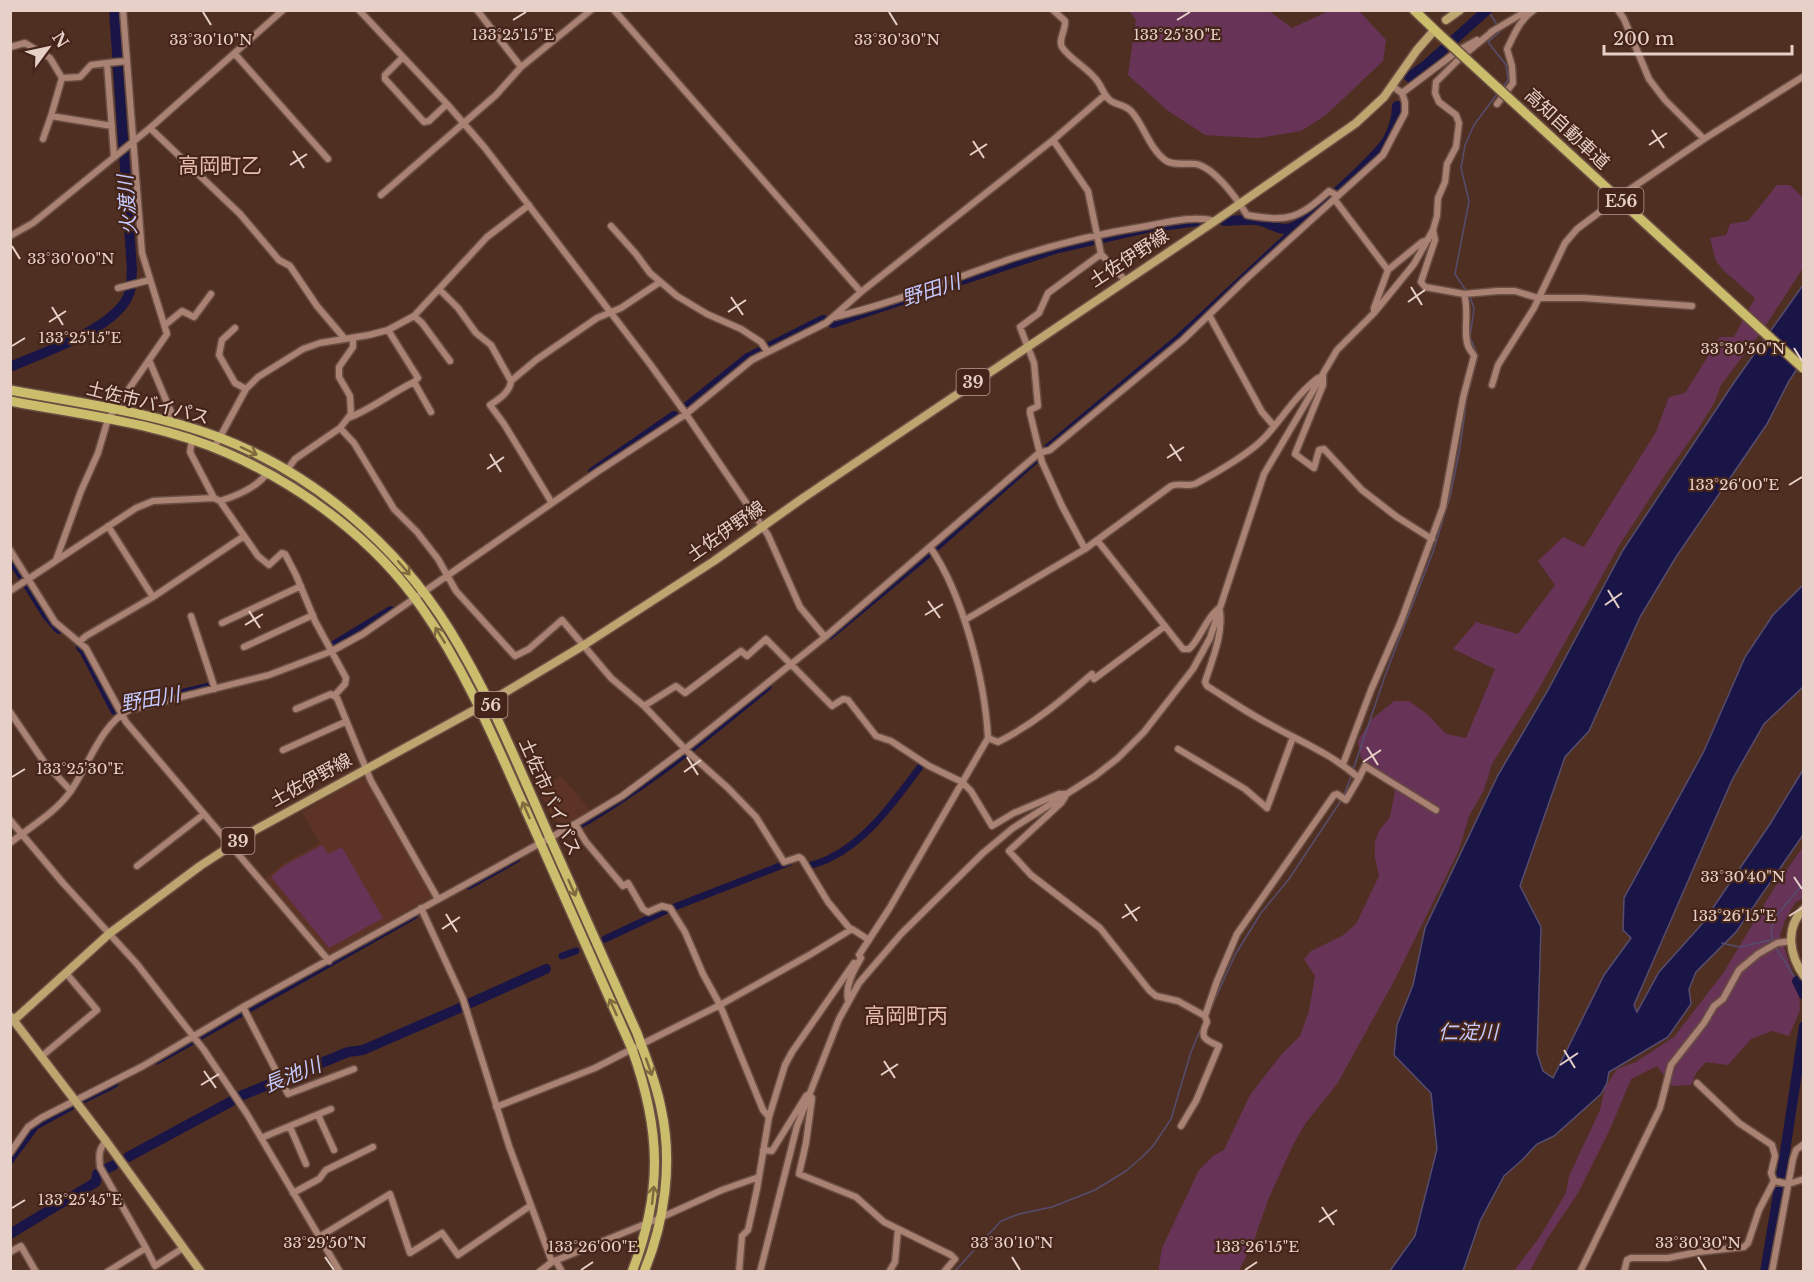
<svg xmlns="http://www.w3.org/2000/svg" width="1814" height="1282" viewBox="0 0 1814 1282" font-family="'Libre Baskerville','Noto Sans JP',serif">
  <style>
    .built { fill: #5c3324 }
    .green { fill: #673457 }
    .water { fill: #191547; stroke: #564d6e; stroke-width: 1.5 }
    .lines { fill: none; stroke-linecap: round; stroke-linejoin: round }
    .stream { stroke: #564d6e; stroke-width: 1.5 }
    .canal { stroke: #191547; stroke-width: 7 }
    .river { stroke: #191547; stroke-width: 10 }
    .minor-casing { stroke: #6a4e43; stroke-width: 9 }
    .major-casing { stroke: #6a4e43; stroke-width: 11 }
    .highway-casing { stroke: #6a4e43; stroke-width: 12 }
    .minor { stroke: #aa8274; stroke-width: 6 }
    .major { stroke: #bda56f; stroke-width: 8 }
    .highway { stroke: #cabd6b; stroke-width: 9 }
    .highway-bridge-casing { stroke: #6a4e43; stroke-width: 12; stroke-linecap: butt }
    .highway-bridge { stroke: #cabd6b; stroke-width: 9 }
    .oneway { stroke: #81693e }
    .ticks { fill: none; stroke: #e6d0c8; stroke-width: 2 }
    .labels { text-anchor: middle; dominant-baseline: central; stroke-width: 4.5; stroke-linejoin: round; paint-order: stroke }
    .shield { fill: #452419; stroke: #b69c94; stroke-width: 1.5 }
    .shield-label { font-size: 16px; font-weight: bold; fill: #e6d0c8 }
    .street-label { font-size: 18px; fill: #e6d0c8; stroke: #452419 }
    .water-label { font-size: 20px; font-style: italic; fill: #c5cafe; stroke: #452419 }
    .quarter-label { font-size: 21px; fill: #e7bdae; stroke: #452419 }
    .ticks-label { font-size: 15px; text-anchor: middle; fill: #e6d0c8; stroke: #452419; stroke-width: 4.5; stroke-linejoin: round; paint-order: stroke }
  </style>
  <rect width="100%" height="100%" fill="#502f23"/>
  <path class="built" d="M561,776L591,811L567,825L553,820L540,791Z
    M363,777L366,778L434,895L433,897L330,954L325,952L263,880L283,864L320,843L302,812Z"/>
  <path class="green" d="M1129,11H1269L1292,28L1329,11H1359L1386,40L1383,61L1326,115L1301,131L1258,138L1205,135L1167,110L1128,75L1136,20Z
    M1777,185H1790L1803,198V268L1762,331L1721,385L1714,403L1698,429L1665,475L1620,544L1537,692L1492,764L1484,790L1469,816L1459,850L1393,983L1337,1084L1305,1124L1293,1145L1268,1200L1254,1240L1239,1271L1158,1272L1162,1248L1199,1170L1213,1156L1224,1150L1250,1095L1281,1055L1300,1036L1309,1011L1315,976L1304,959L1311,951L1342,936L1356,924L1379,876L1375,858V842L1379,831L1390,817L1395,791L1383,777L1361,758L1358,741L1371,720L1394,701H1409L1427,714L1446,734L1466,738L1495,669L1453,649L1476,622L1518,634L1555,585L1538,561L1563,537L1584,547L1656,432L1669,397L1685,393L1720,337H1734L1755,298L1724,271L1716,261L1710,238L1726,235L1730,224L1748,221Z
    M322,845L328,854L342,847L383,918L329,948L271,877L285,865Z
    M1803,847V898L1795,903L1785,920L1780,935L1799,992L1800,1010L1789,1036L1772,1031L1751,1039L1728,1065L1706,1062L1696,1073L1691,1085L1672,1086L1657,1066L1631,1079L1611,1127L1578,1193L1547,1239L1530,1271L1513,1272L1539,1238L1566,1193L1569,1176L1600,1110L1605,1088L1617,1069L1636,1062L1674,1037L1724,972L1776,885Z"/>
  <path class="water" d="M1803,285V360L1789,381L1767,424L1676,557L1640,617L1589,731L1565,757L1520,886L1541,927L1537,1053L1543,1071L1553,1078L1604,975L1631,938L1623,930L1624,898L1704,751L1745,657L1773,615L1803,585V687L1764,724L1732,780L1634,1005L1637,1012L1659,972L1702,924L1770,824L1803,770V835L1736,932L1696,972L1689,989L1691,1004L1668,1037L1609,1072L1607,1083L1601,1094L1554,1136L1537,1144L1522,1160L1504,1176L1480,1221L1463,1271L1389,1272L1415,1236L1437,1149L1431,1093L1394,1055L1397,1025L1413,985L1425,928L1498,775L1548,690L1623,550L1733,384Z"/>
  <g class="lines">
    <path class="stream" d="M1488,10L1497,25
      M1500,29L1501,31L1488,42L1506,65L1508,80L1502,88
      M1467,292L1455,274L1469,201L1461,168L1465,145L1474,125L1497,94
      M1353,770L1386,673L1433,552L1450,497L1460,448L1467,397L1478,356L1470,337L1474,309L1470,296
      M1344,795L1352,774
      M1773,942L1771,928L1777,915L1804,883
      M1722,943L1739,947L1771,940
      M1776,948L1797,981
      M1211,1008L1235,955L1261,913L1289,879L1342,799
      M954,1272L1001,1221L1019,1214L1052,1207L1095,1190L1126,1171L1142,1157L1153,1146L1171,1119L1191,1052L1203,1023"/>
    <path class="canal" d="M1048,447L1176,340L1306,219
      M830,636L930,553L1038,458
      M566,833C642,792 702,741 768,687
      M808,866C815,864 823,862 830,858C868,840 895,800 920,767
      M469,886L517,859
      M672,908L790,862
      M605,939L669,909
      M562,956L576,951
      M201,1036L414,916
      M157,1061L191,1042
      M85,1099L115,1084
      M10,1161L36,1126L71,1107"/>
    <path class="river" d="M1409,77L1426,65L1487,10
      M1224,221C1234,221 1246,219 1256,220C1269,221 1278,232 1291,228C1306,224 1378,155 1387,141C1393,130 1397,118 1397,106
      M10,367C43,352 116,329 129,294C132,287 131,277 132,270L114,10
      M687,407L748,358L823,320L833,323L1055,249L1147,228L1198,221
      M593,472L674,416
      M10,556L47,615L59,629
      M81,647L85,652L115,710L211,687
      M332,647L391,611
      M1797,981L1804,995
      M468,1004L546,969
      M128,1157L243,1095L348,1052L363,1050L462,1007
      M106,1169L114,1165
      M10,1234L96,1182L97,1174
      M1765,1272L1785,1152L1804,1026"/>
    <defs>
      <path id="minor" d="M359,10L447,104L485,148L650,364L686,414L768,535L800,607L825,637
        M477,10L521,67
        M614,10L861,292
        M1053,10L1065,21C1066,29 1058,40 1062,47C1070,60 1089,68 1098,82C1103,89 1104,96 1111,101C1117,105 1125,105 1131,111C1144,125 1149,148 1165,160C1173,166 1186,163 1196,164C1215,168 1237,199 1247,215C1289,222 1298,219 1329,191L1338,196
        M1618,10L1624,19L1649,79L1665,100L1704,139
        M1491,32L1528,10
        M10,47L25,43L50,58L62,78
        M235,54L328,159
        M403,57L385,75V79L424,122L429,121L447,104
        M107,63L91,65L80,77L62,78L51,116L112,126
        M1402,93L1459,50L1477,40
        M1497,104L1513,83L1512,66L1507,49C1514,35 1520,19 1534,10
        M150,128L240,214L279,260L290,266L317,306L345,339
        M43,139L51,116
        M1053,140L1088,191L1101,254L1125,280
        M114,156L107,63L127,61
        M381,195L496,95L521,67L591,10
        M1335,200L1388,270
        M611,226L636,254L650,273L677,296L707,314L741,329L761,342L767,351
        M1433,230L1435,240L1421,282L1425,287L1464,294L1498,291H1515L1538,298H1584L1692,306
        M10,236L33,223L150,128L283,10
        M118,288L150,280
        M440,290L458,308L476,333L491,345L511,381
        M1374,312V308L1388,270L1422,242L1428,240
        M1209,315L1262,412L1274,426
        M414,316L422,323L450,361
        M834,317C895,303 954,278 1013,258C1056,244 1102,233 1147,226C1168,222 1194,215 1215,221
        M165,325L182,311L194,317L211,294
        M235,328L222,340L219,355L235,383L246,389
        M388,330L418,378L414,382
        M149,360L171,412L170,422
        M1323,374V385L1295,454L1314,468L1319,450L1324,449L1362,490L1397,517L1432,539
        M1492,385L1498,365L1534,308L1565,243L1577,229L1629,190L1704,139L1804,76
        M348,418C372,409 391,393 414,382L431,412
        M340,428L354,443L394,509L417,532L438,559L456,591L515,656L529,649L562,620L611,678L644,706L690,754L728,788L756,817L784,862L799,857L802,859L828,902L851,930
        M192,440L190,452L214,498
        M214,448L246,389L258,377L303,349L320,343L369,335L388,330L414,316L487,237L529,205
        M287,470L295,459L340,428L351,414L350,396L339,377V367L353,347V338
        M220,501C236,496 258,487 268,472
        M552,503L504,424L490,405C499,399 510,392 511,381L536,360L597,318L621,308L660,282
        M1097,540L1183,649H1189C1201,638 1205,619 1219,608
        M1085,549L1062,506L1042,462L1030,413V410L1038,406L1034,363L1020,327L1039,313L1048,293L1101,254
        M10,550L55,622L86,648L126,722L329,961
        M56,560L81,491L98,453L108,419L167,334L142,253L123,10
        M10,591L136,508L153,501L214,498L220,501L258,556L269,565L282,553L285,554L296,575L315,621L346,678L345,684L334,696
        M153,597L244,536
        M1220,612C1223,635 1212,660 1205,682L1207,686C1228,699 1249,714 1271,725C1303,743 1330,753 1359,778L1365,766L1436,810
        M191,616L215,689
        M965,620L1085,549L1171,486C1179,482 1189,488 1197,483C1216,473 1252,452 1266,436C1283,417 1297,394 1318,378
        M222,623L301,586
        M79,642L86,636L153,597L108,526
        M244,647L313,615
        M644,706L676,686L685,693L741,651L747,656L766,639L832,706L843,699L848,700L876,736L891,741L929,766L962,782L971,791L992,826L1014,813L1059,794H1066
        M296,709L331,694L337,698L371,781L438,899
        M10,712L44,762L71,791
        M988,738L998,742C1034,724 1062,700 1092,674L1094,679L1165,626
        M1178,749L1245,789L1267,808L1293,737
        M283,750L345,722
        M1343,764L1371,690L1401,621L1443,507L1463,398L1474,356C1473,353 1470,351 1469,348C1462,335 1470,311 1464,294
        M1065,797L1061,803L1009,851L1031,875L1100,928L1149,990L1156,996L1178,1001L1205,1016L1217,981L1237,934L1334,795L1337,794L1346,800L1359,778
        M10,820L63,883L137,964L204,1050L247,1114L340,1272
        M575,824L586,842L623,886L628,883L643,909L648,912L662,906L670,908L685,932L703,974L720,1005L763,1110L769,1117
        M10,843C30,827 55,813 70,792C88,767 101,724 129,710L269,675L332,651L363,634L597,472L686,414L752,360L826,323L861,292L1053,140L1105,95
        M137,866L204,814
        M421,908L463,999L509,1146L552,1262
        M848,1000C845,985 854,970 861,958L859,955L889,909L988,738C985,681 963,594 930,547
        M243,1007L288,1094L354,1069
        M42,1056L97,1010L66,973
        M1697,1083L1739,1123L1772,1145L1775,1156L1771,1173L1774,1181L1788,1184L1804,1179
        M496,1107L595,1068L632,1049L720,1005L811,954L852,929L869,940
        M318,1115L334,1150
        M1181,1126L1196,1101L1219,1046C1205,1040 1199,1038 1207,1022L1205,1016
        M290,1127L306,1164
        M261,1138L331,1109
        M106,1141C98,1150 99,1156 100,1167L146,1248L107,1272
        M763,1150L772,1151L806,1096L809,1094L812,1098L806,1143L799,1174L856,1197L884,1222L951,1255L955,1259L944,1272
        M10,1153L28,1127L41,1118L143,1066L243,1007L575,824L622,796L685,749L825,637L1039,453L1050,450L1183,340L1245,280L1383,155L1405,113V102L1402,93L1392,86
        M293,1193L319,1179L326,1170L373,1147
        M319,1237L390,1194L410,1253L442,1233L458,1255L530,1206
        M146,1248L155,1266L183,1248
        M10,1252L21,1246L36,1272
        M556,1261L562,1272
        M539,1272L552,1262L660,1218L722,1190L759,1177
        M739,1272L742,1236L748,1230L757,1189L769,1117L785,1065L792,1052L854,963
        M760,1272L797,1126L839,1019L859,983L901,934L983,853L1013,828L1095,776L1118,758L1144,732L1193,669L1210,638L1264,474L1337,350L1374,313L1414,264L1433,230L1437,216L1438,198L1445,182L1447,164L1456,147L1459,123L1456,115L1439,102L1435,93L1436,82L1459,59L1493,31
        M889,1272L895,1262L898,1229
        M1580,1272L1660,1108L1671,1065L1704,1023L1714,1006L1723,999L1739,970L1758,954L1777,943L1791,941
        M1624,1272L1627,1260L1631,1258H1668L1698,1252L1744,1247L1748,1243L1759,1210L1774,1181
        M1772,1272L1793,1159L1796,1150L1804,1144"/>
      <path id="major" d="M1446,20L1460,10
        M1804,909C1784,928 1790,956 1804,976
        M11,1017L106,1141L201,1272
        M14,1020L110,933L200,866L255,830L489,702L584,645L714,561L803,498L1215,221L1356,123L1384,97L1417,50L1431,34"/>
      <path id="highway" d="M1414,10L1439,34
        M10,390C80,403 151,412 218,437C313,473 396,544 449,629C490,695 519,768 550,838C579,904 608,968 637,1033C646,1058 656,1082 661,1108C673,1162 665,1221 644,1272
        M10,401C83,415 159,423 227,453C302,486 375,540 422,608C467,672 496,744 528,815C563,893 598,971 632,1049C661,1130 663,1191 632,1272"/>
    </defs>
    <use href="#minor" class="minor-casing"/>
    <use href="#major" class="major-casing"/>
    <use href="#highway" class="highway-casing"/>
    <use href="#minor" class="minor"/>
    <use href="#major" class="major"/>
    <use href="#highway" class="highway"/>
    <defs>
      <path id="highway-bridge" d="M1439,34L1804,369"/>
    </defs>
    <use href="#highway-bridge" class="highway-bridge-casing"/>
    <use href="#highway-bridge" class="highway-bridge"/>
  </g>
  <defs><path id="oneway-shaft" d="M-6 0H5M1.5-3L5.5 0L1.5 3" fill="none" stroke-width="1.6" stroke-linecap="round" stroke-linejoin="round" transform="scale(1.5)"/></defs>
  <g class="oneway">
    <use href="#oneway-shaft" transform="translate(249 451) rotate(25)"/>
    <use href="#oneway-shaft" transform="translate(404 568) rotate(49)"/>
    <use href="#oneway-shaft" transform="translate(440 635) rotate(-122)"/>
    <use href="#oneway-shaft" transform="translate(526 810) rotate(-114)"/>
    <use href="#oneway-shaft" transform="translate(572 888) rotate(66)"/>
    <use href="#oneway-shaft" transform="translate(613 1007) rotate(-114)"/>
    <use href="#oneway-shaft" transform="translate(649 1067) rotate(71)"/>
    <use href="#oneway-shaft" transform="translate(653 1195) rotate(-84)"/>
  </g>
  <path class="ticks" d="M203,12L211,25M889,12L897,25M513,20L526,12M1177,20L1190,12M1652,130L1664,148M973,141L984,158M1649,145L1667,133M293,151L304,168M970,155L987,144M290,165L307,154M12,246L20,259M1411,287L1422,305M731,297L743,315M1408,302L1425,290M52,307L63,325M728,312L746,300M49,322L66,311M12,346L25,338M1794,348L1802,361M1170,444L1181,461M490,454L501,472M1167,458L1184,447M487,469L504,457M1789,485L1802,477M1608,590L1619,608M928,601L940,618M1605,605L1622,593M249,611L260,628M925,615L943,604M245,625L263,614M1367,747L1378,765M687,757L698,775M1363,762L1381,750M684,772L701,760M12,777L25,769M1794,877L1802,889M1125,904L1137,921M446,914L457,932M1789,916L1802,908M1122,918L1140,907M442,929L460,917M1564,1050L1575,1068M884,1061L895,1078M1560,1065L1578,1053M204,1071L216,1088M881,1075L898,1064M201,1085L219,1074M1322,1207L1334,1225M12,1208L25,1200M1319,1222L1337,1210M325,1257L334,1270M1012,1257L1020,1270M1698,1257L1706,1270M581,1270L593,1262M1245,1270L1257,1262"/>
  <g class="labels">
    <g class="shield">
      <rect x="1598.5" y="188" width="45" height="26" rx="4.5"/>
      <rect x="956.5" y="369" width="33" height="26" rx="4.5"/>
      <rect x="474.5" y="692" width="33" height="26" rx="4.5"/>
      <rect x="221.5" y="828" width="33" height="26" rx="4.5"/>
    </g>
    <g class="shield-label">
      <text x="1621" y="201">E56</text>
      <text x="973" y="382">39</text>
      <text x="491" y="705">56</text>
      <text x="238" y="841">39</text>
    </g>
    <g class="street-label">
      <text transform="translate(1567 129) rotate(43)">高知自動車道</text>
      <text transform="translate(1129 258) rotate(-33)">土佐伊野線</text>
      <text transform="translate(148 403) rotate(14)">土佐市バイパス</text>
      <text transform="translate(726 531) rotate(-35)">土佐伊野線</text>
      <text transform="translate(311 780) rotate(-29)">土佐伊野線</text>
      <text transform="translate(550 797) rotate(66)">土佐市バイパス</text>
    </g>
    <g class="water-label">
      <text transform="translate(127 205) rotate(-94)">火渡川</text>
      <text transform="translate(931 290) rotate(-18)">野田川</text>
      <text transform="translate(150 699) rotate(-10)">野田川</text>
      <text x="1468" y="1032">仁淀川</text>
      <text transform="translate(292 1075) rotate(-22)">長池川</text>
    </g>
    <g class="quarter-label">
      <text x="220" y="166">高岡町乙</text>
      <text x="906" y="1016">高岡町丙</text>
    </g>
  </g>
  <g class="ticks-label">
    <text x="513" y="40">133°25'15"E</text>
    <text x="1177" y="40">133°25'30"E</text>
    <text x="211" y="45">33°30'10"N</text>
    <text x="897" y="45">33°30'30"N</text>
    <text x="71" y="264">33°30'00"N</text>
    <text x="80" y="343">133°25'15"E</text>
    <text x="1743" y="354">33°30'50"N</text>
    <text x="1734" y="490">133°26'00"E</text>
    <text x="80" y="774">133°25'30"E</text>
    <text x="1743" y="882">33°30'40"N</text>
    <text x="1734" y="921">133°26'15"E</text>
    <text x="80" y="1205">133°25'45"E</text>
    <text x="325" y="1248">33°29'50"N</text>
    <text x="1012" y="1248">33°30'10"N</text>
    <text x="1698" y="1248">33°30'30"N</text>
    <text x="593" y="1252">133°26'00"E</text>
    <text x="1257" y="1252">133°26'15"E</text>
  </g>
  <rect width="1814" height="1282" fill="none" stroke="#e6d0c8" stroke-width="24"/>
  <g transform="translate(48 48) rotate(57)" stroke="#452419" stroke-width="4.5" paint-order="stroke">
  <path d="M0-4.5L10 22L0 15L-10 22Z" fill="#e6d0c8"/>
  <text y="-9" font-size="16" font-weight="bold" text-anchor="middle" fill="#e6d0c8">N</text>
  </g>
  <path d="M1604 45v9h188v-9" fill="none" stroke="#e6d0c8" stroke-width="3"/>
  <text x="1613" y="45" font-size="18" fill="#e6d0c8" stroke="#452419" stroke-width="4.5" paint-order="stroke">200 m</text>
</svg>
